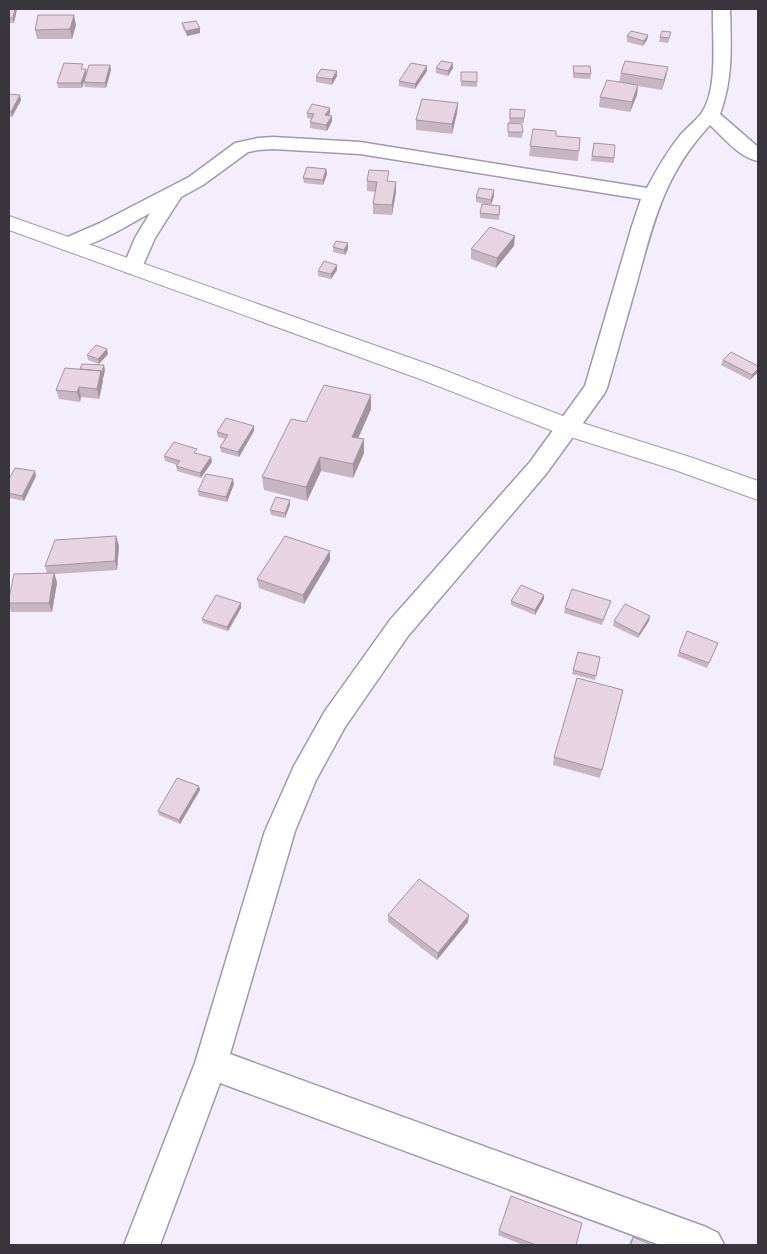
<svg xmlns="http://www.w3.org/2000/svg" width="767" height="1254" viewBox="0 0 767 1254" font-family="'PT Sans',sans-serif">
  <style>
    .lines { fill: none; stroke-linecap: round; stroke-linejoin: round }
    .street-casing { stroke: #a298ad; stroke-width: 3 }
    .secondary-casing { stroke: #a298ad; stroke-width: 2 }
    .street { fill: #fff; fill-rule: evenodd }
    .secondary { fill: #fff; fill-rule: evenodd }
    .wall { fill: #c8b5c3 }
    .shaded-wall { fill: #a2949f }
    .building { fill: #e8d3e3; stroke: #a2949f }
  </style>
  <rect width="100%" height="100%" fill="#f4eefc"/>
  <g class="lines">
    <defs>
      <path id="street" d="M713,9H730C731,46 733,79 720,114L758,147V161C739,157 724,138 710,125C665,173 654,220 637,282C627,317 617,353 607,388L604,394L546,474L408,636L345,727L316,780L295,831L230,1054L706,1227L718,1233L724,1245H660L220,1083L160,1245H124L195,1063L265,831L294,766L325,711L390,620L530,462L585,386L632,226L641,199L360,154L273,149L258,150L248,152L203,185L181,197L155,238L140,272L133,274L126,272L123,267L135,238L150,213C132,223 82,254 63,249L60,244L63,239L100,223L189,177L235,143L258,138L273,137L360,142L647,188C657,169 668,150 682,133C688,127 695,121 701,114C719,89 712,38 713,9Z"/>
      <path id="secondary" d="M9,216L436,367L576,421L693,458L758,481V500L675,470L558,433L420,379L9,230Z"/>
    </defs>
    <use href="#street" class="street-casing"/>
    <use href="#secondary" class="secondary-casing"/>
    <use href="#street" class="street"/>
    <use href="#secondary" class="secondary"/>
  </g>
  <path class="wall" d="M9,9H17L14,23H9Z
    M182,23L200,28V33L187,36L183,28Z
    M76,25L72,39H37L35,30Z
    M648,35L647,40L643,46L627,42V36Z
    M660,37H670L668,43L659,42Z
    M453,63V68L448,76L436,73V68Z
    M110,65L111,70L106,88L85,87L84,82L85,78L82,88H58L57,83L84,69L87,74Z
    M427,66V71L415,89L399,86V81Z
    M573,66L591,74L590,79L573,78Z
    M668,67L662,90L638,86L637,95L630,112L599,107L600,97L619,82L621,73Z
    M337,71V76L332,85L316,82V77Z
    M461,72H477V87L461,86Z
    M9,94L21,100L12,117L9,116Z
    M458,103L457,113L452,134L416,130V120Z
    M510,109L524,118V123H509Z
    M307,113H330L328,115L332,116V121L327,131L310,128V122L312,119L307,118Z
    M508,123L523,132L522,138L508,137Z
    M533,129L556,136L580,138L578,161L529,156Z
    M594,143L614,158V163L591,161Z
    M326,169L327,174L323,185L304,183L303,178Z
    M367,181L396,182V192L392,215L373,214V204L375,192L367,191Z
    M494,190V196L491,205L476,202V197Z
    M500,206L499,220L480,218V213Z
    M348,243V249L345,255L333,252V247Z
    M514,246L496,268L471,259V249Z
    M337,270L331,279L318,276V271Z
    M108,354L99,364L88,360L87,355Z
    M723,360L758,366V372L750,380L721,365Z
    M80,369L105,370L102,379L103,381L99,399L81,397L80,402L59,399L56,390Z
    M371,395V409L358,438L364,439V453L353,478L321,471L307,501L264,490L262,477L306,422Z
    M254,426V431L239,457L221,452L220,447L225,439L218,437L217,432Z
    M198,454L212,462L201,478L177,471L176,466L177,465L165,461L164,456Z
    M35,471L36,476L24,501L9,498V479Z
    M234,484L227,502L199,496L198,491Z
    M290,500V505L285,518L271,515L270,510Z
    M116,536L119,546L117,570L55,574L57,583L52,612H11L9,605V598L47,574L45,566Z
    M330,551V560L304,604L259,588L257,579Z
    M544,599L535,615L511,605V601Z
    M611,601L602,625L564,613L565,608Z
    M241,603V608L228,631L203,623L202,619Z
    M614,621H649L638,638L613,626Z
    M718,643L707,668L677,656L679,652Z
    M578,652L600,657L595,680L572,674Z
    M623,690L600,778L553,765L554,757Z
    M200,790L180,824L159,815L158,811Z
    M388,915L468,922L437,960L388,922Z
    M511,1196L576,1245H523L498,1235Z
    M633,1237L652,1245H629L630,1241Z"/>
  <path class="shaded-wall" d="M15,9H17L14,23L13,18Z
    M74,15L76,25L72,39L70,29Z
    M200,28V33L187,36L186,31Z
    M648,35L647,40L643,46L644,41Z
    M453,63V68L448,76V71Z
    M110,65L111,70L106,88L105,83Z
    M427,66V71L415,89V84Z
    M668,67L666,77L662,90L664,80Z
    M86,69L87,74L82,88L81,83Z
    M337,71V76L332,85V79Z
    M638,85L637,95L630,112L632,102Z
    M20,95L21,100L12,117L11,112Z
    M458,103L457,113L452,134V124Z
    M330,108V113L326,120L325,115Z
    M332,116V121L327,131L326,125Z
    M326,169L327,174L323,185V180Z
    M396,182V192L392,215V205Z
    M494,190V196L491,205V200Z
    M515,236L514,246L496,268L497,258Z
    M348,243V249L345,255L344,250Z
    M337,265V270L331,279V274Z
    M107,349L108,354L99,364L98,359Z
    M104,365L105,370L103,379L101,374Z
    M758,369V372L750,380L752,375Z
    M101,371L103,381L99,399L97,389Z
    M79,387L81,397L80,402L77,392Z
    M371,395V409L353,450L352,437Z
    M254,426V431L239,457L238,452Z
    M364,439V453L353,478V464Z
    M211,457L212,462L201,478L200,473Z
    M320,457L321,471L307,501L306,487Z
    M35,471L36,476L24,501L22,496Z
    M233,479L234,484L227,502L226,497Z
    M290,500V505L285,518V513Z
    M116,536L119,546L117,570L115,561Z
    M330,551V560L304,604L303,595Z
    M54,573L57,583L52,612L49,603Z
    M544,595V599L535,615V610Z
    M241,603V608L228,631L227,627Z
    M650,616L649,621L638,638L639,634Z
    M199,786L200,790L180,824L179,820Z
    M469,915L468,922L437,960L438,953Z"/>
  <path class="building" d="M9,9H15L13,18H9Z
    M38,15H74L70,29L35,30Z
    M196,21L200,28L186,31L182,23Z
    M631,31L648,35L644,41L627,36Z
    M662,31L671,32L669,38L660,37Z
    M441,61L453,63L448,71L436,68Z
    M625,61L668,67L664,80L621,73Z
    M64,63L83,64L81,69H86L81,83H57Z
    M411,63L427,66L415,84L399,81Z
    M89,65H110L105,83L84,82Z
    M573,66H590L591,74L574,73Z
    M321,69L337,71L332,79L316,77Z
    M461,72H477V82L461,81Z
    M607,80L638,85L632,102L600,97Z
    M9,94L20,95L11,112L9,111Z
    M422,99L458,103L452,124L416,120Z
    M312,104L330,108L325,115L332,116L326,125L310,122L314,114L307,113Z
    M510,109L525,110L524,118H510Z
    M508,123L522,124L523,132H508Z
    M533,129L556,131V136L580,138L579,151L530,146Z
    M594,143L615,145L614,158L592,156Z
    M307,167L326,169L323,180L303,178Z
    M369,170L389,171L387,181L396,182L392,205L373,204L377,182L367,181Z
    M479,188L494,190L491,200L476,197Z
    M482,204L500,206L499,215L480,213Z
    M490,227L515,236L497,258L471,249Z
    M336,241L348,243L344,250L333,247Z
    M324,261L337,265L331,274L318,271Z
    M96,345L107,349L98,359L87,355Z
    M731,352L758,366V369L752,375L723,360Z
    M82,364L104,365L101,374V371L80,369Z
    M65,368L101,371L97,389L79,387L77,392L56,390Z
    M324,385L371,395L352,437L364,439L353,464L320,457L306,487L262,477L291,419L306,422Z
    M226,418L254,426L238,452L220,447L228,435L217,432Z
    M174,442L197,449L194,453L211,457L200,473L176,466L180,461L164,456Z
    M15,468L35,471L22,496L9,493V479Z
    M206,474L233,479L226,497L198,491Z
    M276,497L290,500L285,513L270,510Z
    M116,536L115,561L45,566L55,540Z
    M285,536L330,551L303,595L257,579Z
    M54,573L49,603H9V598L14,574Z
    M521,585L544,595L535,610L511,601Z
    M572,589L611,601L603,620L565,608Z
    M216,595L241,603L227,627L202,619Z
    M625,604L650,616L639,634L614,621Z
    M687,631L718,643L709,663L679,652Z
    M578,652L600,657L596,676L573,670Z
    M577,678L623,690L602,770L554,757Z
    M177,778L199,786L179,820L158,811Z
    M419,879L469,915L438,953L388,915Z
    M511,1196L582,1223L576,1245H536L499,1231Z
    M633,1237L652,1245H631Z"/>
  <rect width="767" height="1254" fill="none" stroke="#39353e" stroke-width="20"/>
</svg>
